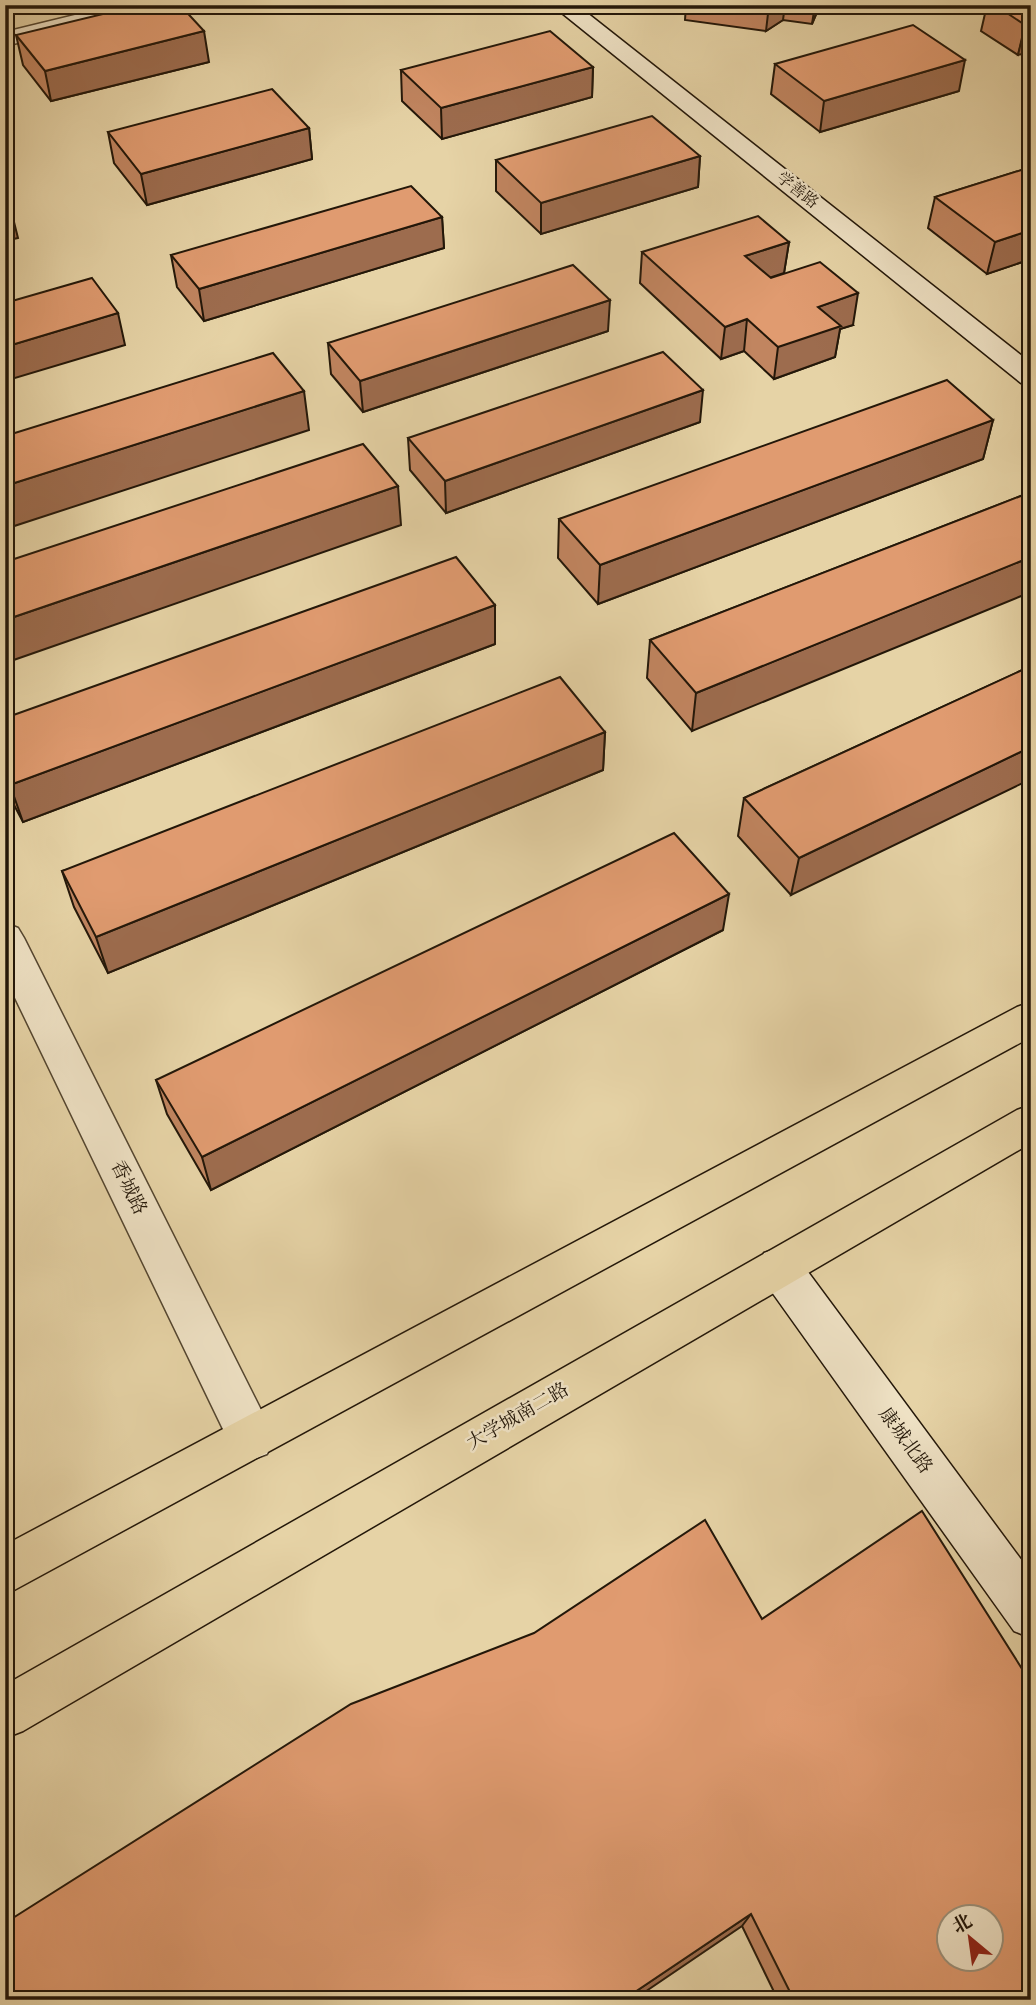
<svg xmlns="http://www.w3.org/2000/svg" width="1036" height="2005" viewBox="0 0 1036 2005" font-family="'IM FELL English','Noto Serif SC',serif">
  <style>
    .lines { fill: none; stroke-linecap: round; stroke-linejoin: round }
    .street-casing { stroke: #544630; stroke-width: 3 }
    .secondary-casing { stroke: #231709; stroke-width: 3 }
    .highway-casing { stroke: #231709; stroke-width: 3 }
    .street { fill: #efe2c5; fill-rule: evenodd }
    .secondary { fill: #efe2c5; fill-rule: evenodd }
    .highway { fill: #e6d3a6; fill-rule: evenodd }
    .wall { fill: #c18560; stroke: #231709; stroke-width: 2 }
    .shaded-wall { fill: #9d6c4e; stroke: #231709; stroke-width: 2 }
    .building { fill: #e09b70; stroke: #231709; stroke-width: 2; fill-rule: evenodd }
    .labels { text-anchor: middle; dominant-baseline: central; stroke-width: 5; stroke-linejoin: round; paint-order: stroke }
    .far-street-label { font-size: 16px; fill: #231709; stroke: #efe2c5 }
    .street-label { font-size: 19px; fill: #231709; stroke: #efe2c5 }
  </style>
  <rect width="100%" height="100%" fill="#e6d3a6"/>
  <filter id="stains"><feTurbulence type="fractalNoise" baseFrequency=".00286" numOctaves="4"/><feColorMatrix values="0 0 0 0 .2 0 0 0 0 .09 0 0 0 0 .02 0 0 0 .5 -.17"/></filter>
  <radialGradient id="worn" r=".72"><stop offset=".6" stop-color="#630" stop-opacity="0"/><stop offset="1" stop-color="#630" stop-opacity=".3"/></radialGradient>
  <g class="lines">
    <defs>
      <path id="street" d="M116,5H155L152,10L5,46V32Z
        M5,923L18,928L24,938L267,1422L274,1438L267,1454L251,1460L235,1454L5,977Z"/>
      <path id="secondary" d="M552,5H577L1031,363V385L1021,383Z
        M779,1248L794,1253L1031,1573V1638L1014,1631L764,1281L758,1267L764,1253Z"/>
      <path id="highway" d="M1031,1002V1037L5,1595V1545L1017,1007Z
        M1031,1105V1143L23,1731L5,1738V1685L1017,1110Z"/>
    </defs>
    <use href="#street" class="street-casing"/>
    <use href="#secondary" class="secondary-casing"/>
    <use href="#highway" class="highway-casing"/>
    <use href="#street" class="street"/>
    <use href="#secondary" class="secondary"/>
    <use href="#highway" class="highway"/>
  </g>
  <path class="wall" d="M686,5H820L812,24L783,20L766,31L685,20Z
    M987,5H1031L1018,55L981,31Z
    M16,35L209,62L51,101L23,65Z
    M775,64L959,91L820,132L771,94Z
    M593,67L592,97L442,139L402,101L401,70Z
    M309,128L312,159L147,205L114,163L108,132Z
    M700,156L698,187L541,234L496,191V160Z
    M1031,167V259L987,274L928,228L935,197Z
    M442,217L444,248L204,321L177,287L171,255Z
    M789,242L784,273L853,325L840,329L835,357L774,379L744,351L721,359L640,283L642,252Z
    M608,331L363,412L331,374L328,343Z
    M993,420L983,459L598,604L558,558L559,519Z
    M700,422L446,513L410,470L408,438Z
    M1031,492L692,731L647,678L650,640Z
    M495,644L23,822L5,788V718Z
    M1031,666L791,895L738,836L744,798Z
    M605,732L603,770L108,973L74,907L62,871Z
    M723,930L211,1190L167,1114L156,1080Z
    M762,1619L1031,2000H778L742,1926Z"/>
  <path class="shaded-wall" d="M769,5H785L783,20L766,31Z
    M815,5H820L812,24Z
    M1031,24V52L1018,55L1025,25Z
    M204,31L209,62L51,101L45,71Z
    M965,60L959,91L820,132L824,101Z
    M593,67L592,97L442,139L441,108Z
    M309,128L312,159L147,205L141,174Z
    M700,156L698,187L541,234V203Z
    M10,206L18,238L5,241V208Z
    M442,217L444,248L204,321L199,289Z
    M1031,230V259L987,274L995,242Z
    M789,242L784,273L742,287L745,256Z
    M858,293L853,325L840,329L835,357L774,379L778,347L818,307Z
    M610,300L608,331L363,412L360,381Z
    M118,313L125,345L5,381V347Z
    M747,319L744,351L721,359L725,327Z
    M703,390L700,422L446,513L445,481Z
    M304,391L309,430L5,529V486Z
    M993,420L983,459L598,604L600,565Z
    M398,486L401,525L5,663V620Z
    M1031,557V592L692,731L696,693Z
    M495,605V644L23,822L10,785Z
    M605,732L603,770L108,973L96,937Z
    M1031,747V779L791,895L799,858Z
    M729,894L723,930L211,1190L202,1157Z
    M751,1914L742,1926L633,2000H623Z"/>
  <path class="building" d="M140,5H180L204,31L45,71L16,35Z
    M995,5H1031V24L1025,25Z
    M913,25L965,60L824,101L775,64Z
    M550,31L593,67L441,108L401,70Z
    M272,89L309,128L141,174L108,132Z
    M652,116L700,156L541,203L496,160Z
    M1031,167V230L995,242L935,197Z
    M411,186L442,217L199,289L171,255Z
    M5,199L10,206L5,208Z
    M758,216L789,242L745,256L771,278L820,262L858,293L818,307L841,326L778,347L747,319L725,327L642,252Z
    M573,265L610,300L360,381L328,343Z
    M92,278L118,313L5,347V303Z
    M663,352L703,390L445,481L408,438Z
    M273,353L304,391L5,486V436Z
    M947,380L993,420L600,565L559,519Z
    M363,444L398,486L5,620V562Z
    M1031,492V557L696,693L650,640Z
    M456,557L495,605L10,785L5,776V718Z
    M1031,666V747L799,858L744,798Z
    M560,677L605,732L96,937L62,871Z
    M674,833L729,894L202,1157L156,1080Z
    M922,1511L1031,1683V2000H794L751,1914L623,2000H5V1923L351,1704L534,1633L705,1520L762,1619ZM948,1917H990V1959H948Z"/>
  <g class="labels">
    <g class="far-street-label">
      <text transform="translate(797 191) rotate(38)">学善路</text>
    </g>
    <g class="street-label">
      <text transform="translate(128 1188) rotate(64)">香城路</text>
      <text transform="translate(518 1417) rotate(-30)">大学城南二路</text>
      <text transform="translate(905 1441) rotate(54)">康城北路</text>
    </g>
  </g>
  <rect width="1036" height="2005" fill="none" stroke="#e6d3a6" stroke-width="28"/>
  <rect x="7" y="7" width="1022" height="1991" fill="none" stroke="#231709" stroke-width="3.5"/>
  <rect x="14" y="14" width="1008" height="1977" fill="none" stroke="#231709" stroke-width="2"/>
  <g transform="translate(970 1938) rotate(331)"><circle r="33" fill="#efe2c5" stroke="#9d917a" stroke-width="2"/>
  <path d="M0-5L12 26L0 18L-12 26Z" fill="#8f2418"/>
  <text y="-10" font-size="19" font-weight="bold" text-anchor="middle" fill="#231709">北</text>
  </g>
  <rect width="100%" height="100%" filter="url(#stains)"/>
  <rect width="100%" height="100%" fill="url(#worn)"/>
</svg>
